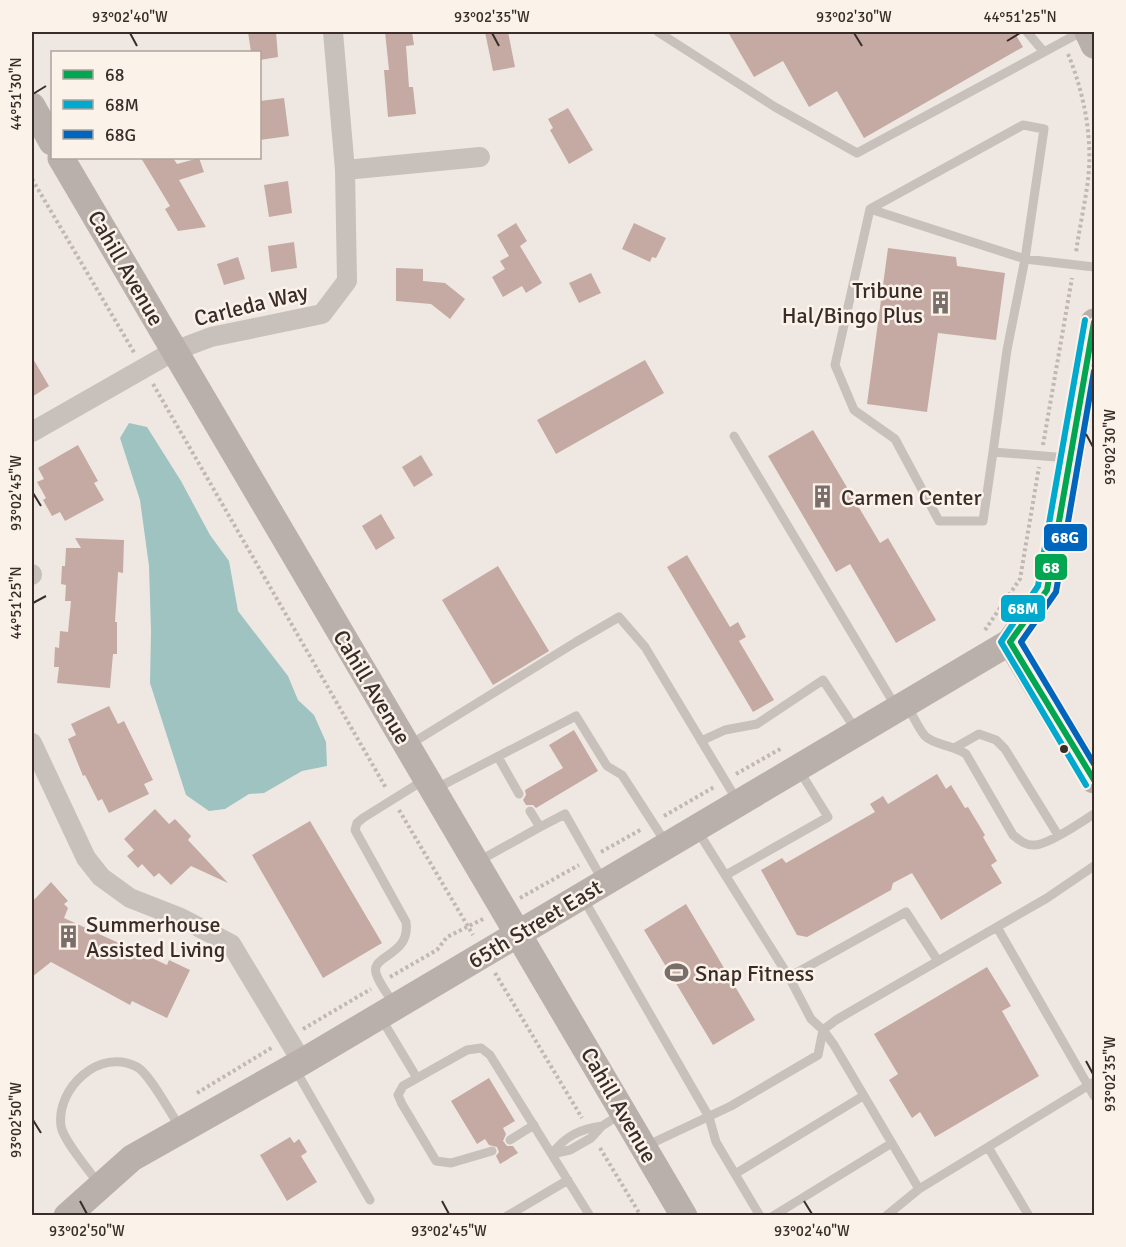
<svg xmlns="http://www.w3.org/2000/svg" width="1126" height="1247" viewBox="0 0 1126 1247" font-family="Signika,sans-serif">
  <style>
    .water { fill: #9ec3c0 }
    .building { fill: #c4aaa3 }
    .lines { fill: none; stroke-linecap: round; stroke-linejoin: round }
    .path { stroke: #c1b8b3; stroke-width: 4; stroke-dasharray: 3 3; stroke-linecap: butt }
    .lane { stroke: #c8c0bb; stroke-width: 9 }
    .street { stroke: #c8c0bb; stroke-width: 20 }
    .secondary { stroke: #b9b0ab; stroke-width: 27 }
    .bus-1-casing { stroke: #fbf2ea; stroke-width: 10 }
    .bus-2-casing { stroke: #fbf2ea; stroke-width: 10 }
    .bus-3-casing { stroke: #fbf2ea; stroke-width: 10 }
    .bus-1 { stroke: #00a651; stroke-width: 6 }
    .bus-2 { stroke: #00a9ce; stroke-width: 6 }
    .bus-3 { stroke: #0065bd; stroke-width: 6 }
    .ticks { fill: none; stroke: #3a2d29; stroke-width: 2 }
    .bus-dot { fill: #3a2d29; stroke: #fbf2ea; stroke-width: 2 }
    .labels { text-anchor: middle; dominant-baseline: central; stroke-width: 5; stroke-linejoin: round; paint-order: stroke }
    .street-label { font-size: 22px; fill: #3a2d29; stroke: #fbf2ea }
    .poi-label { font-size: 22px; fill: #3a2d29; stroke: #fbf2ea; text-anchor: start }
    .line-badge { stroke: #fbf2ea; stroke-width: 2 }
    .badge-label { font-size: 16px; text-anchor: middle; font-weight: bold; fill: #fff }
    .neatline { fill: none; stroke: #3a2d29; stroke-width: 2 }
    .ticks-label { font-size: 15px; text-anchor: middle; fill: #3a2d29 }
  </style>
  <rect width="100%" height="100%" fill="#efe8e2"/>
  <path class="water" d="M129,423L147,427L181,481L210,535L229,561L238,611L288,676L298,700L314,715L326,742L327,766L302,771L264,793L249,794L225,809L209,811L186,795L150,683L151,631L149,566L140,500L120,438Z"/>
  <path class="building" d="M248,32H276L278,57L260,60V52H251Z
    M385,32H412L414,45L406,46L409,87H413L416,114L388,117L384,70H389Z
    M485,32H508L515,67L493,71Z
    M728,32H1014L1023,47L864,138L837,91L809,107L783,61L754,77Z
    M284,98L289,136L260,140V101Z
    M568,108L593,150L569,164L550,130L553,128L548,119Z
    M141,158H173L177,164L199,158L204,172L179,180L206,227L178,231L165,209L170,206Z
    M288,181L292,213L269,217L264,185Z
    M516,223L527,241L520,246L542,283L526,293L522,286L503,297L492,277L505,269L500,261L509,256L497,235Z
    M634,223L666,238L656,258L652,257L650,262L622,249Z
    M294,242L297,268L271,272L268,246Z
    M888,248L956,257L957,266L1005,273L996,340L938,333L927,412L867,404Z
    M238,257L245,279L224,285L217,264Z
    M396,268L423,269V281L445,283L465,299L450,319L431,304L396,301Z
    M591,273L601,293L579,303L569,283Z
    M32,357L49,386L32,397Z
    M645,360L664,393L556,454L537,420Z
    M813,430L880,543L888,538L936,620L896,643L850,564L836,572L768,456Z
    M78,445L98,481L94,483L104,500L65,521L60,512L52,516L43,500L46,498L37,482L44,479L38,468Z
    M421,455L433,475L414,487L402,467Z
    M381,514L395,538L376,550L362,526Z
    M75,538L124,540L123,573L118,572L115,622H117V654H113L110,688L57,683L59,667H54L55,647L59,648L60,631L68,632L71,601H65L66,585L61,584L62,566H65L66,548H81Z
    M687,555L730,627L738,622L746,637L739,641L774,700L753,712L667,567Z
    M498,566L549,651L493,685L442,600Z
    M109,706L118,724L124,721L153,780L144,784L149,794L109,813L102,799L98,801L85,775L83,776L68,739L76,735L71,724Z
    M574,730L598,771L536,808L533,805H526L523,800L526,795L525,790L563,768L549,745Z
    M937,774L946,789L951,785L965,808L968,807L985,835L983,837L997,861L991,865L1002,883L941,920L912,873L893,883L891,890L807,937L797,935L761,870L782,858L786,863L875,812L870,804L883,796L888,804Z
    M155,809L169,824L175,819L191,836L188,840L228,883L191,866L171,885L159,873L154,877L142,864L138,868L127,856L134,850L124,839Z
    M310,821L382,943L323,978L252,855Z
    M51,882L68,901L64,904L68,908L64,918L167,965L169,960L190,970L167,1018L132,1001L130,1005L51,962L32,977V902Z
    M686,904L755,1020L713,1045L644,930Z
    M987,967L1011,1006L1002,1011L1039,1076L935,1137L920,1112L912,1118L889,1080L898,1074L874,1034Z
    M489,1078L515,1121L503,1128L506,1134L503,1141L507,1146H513L518,1153L500,1164L496,1156L499,1152L497,1147L489,1145L485,1139L477,1144L451,1101Z
    M290,1137L294,1143L299,1139L307,1152L301,1156L317,1182L287,1201L260,1155Z"/>
  <g class="lines">
    <path class="path" d="M1068,54C1084,93 1093,138 1088,180C1085,204 1079,229 1076,253
      M32,179L135,354
      M153,384L386,788
      M1043,445L1072,278
      M985,630L1020,579L1039,467
      M736,774L782,748
      M399,810L473,935
      M664,816L714,787
      M601,852L642,829
      M520,898L579,865
      M495,973L582,1118
      M390,977L437,950L447,937L485,918
      M303,1029L371,989
      M197,1093L273,1047
      M600,1148L641,1216"/>
    <path class="lane" d="M658,32L775,107L857,153L1081,32
      M1027,32L1044,52
      M870,209L1023,125L1044,129L1025,259L1007,350L993,452
      M734,436L896,707
      M1068,458L993,452L983,521H939L895,439L854,410L835,365L870,209L1025,259L1094,267
      M907,706C913,715 918,728 925,736C934,745 953,745 966,754L1013,835C1019,840 1026,846 1035,845C1048,845 1082,822 1094,814
      M701,741L725,730L757,724L823,680L856,730
      M409,745L576,642L619,617L645,647L738,802
      M956,747L979,734L996,740L1005,749L1058,835
      M498,757L519,794
      M435,789L576,716L607,766L622,775L666,843
      M540,827L565,814L603,881
      M697,830L789,977L811,1019L823,1030L834,1045L919,1189
      M477,862L540,827L530,811
      M726,875L828,817L799,770
      M583,898L709,1117L716,1142L760,1216
      M997,927L1094,1096
      M789,977L906,912L938,961
      M395,1006C389,996 381,986 377,976C367,954 411,958 406,922L355,830L357,823L363,818L424,780
      M381,1018L417,1078
      M295,1069L370,1200
      M510,1140L534,1125
      M646,1146L731,1106L818,1055L823,1030L836,1020L1047,898L1094,866
      M988,1147L1094,1082
      M492,1151L451,1163L436,1161L402,1104L398,1095L403,1086L467,1050L481,1048L490,1055L590,1216
      M552,1154L570,1150L591,1138L602,1126L621,1114
      M552,1154C565,1136 580,1129 602,1126
      M735,1174L863,1096
      M99,1184C90,1172 63,1140 61,1126C56,1088 100,1047 137,1067C150,1074 170,1113 180,1127
      M507,1216L568,1180
      M773,1216L892,1143
      M886,1216L919,1189L988,1147L1029,1216"/>
    <path class="street" d="M345,170L480,157
      M32,432L174,351L211,337L322,314L347,281L345,170L333,32
      M32,574V575
      M32,743L86,858L101,877L130,898L181,918L231,944L302,1062"/>
    <path class="secondary" d="M1088,32L1094,45
      M32,106L52,142
      M61,158L684,1216
      M1010,642L1094,780
      M67,1216L132,1158L302,1062L1010,642L1047,590L1094,322"/>
    <defs>
      <path id="bus-1" d="M1094,322L1047,590L1010,642L1094,780"/>
      <path id="bus-2" d="M1085,320L1038,586L1001,642L1086,785"/>
      <path id="bus-3" d="M1094,371L1056,592L1021,642L1094,764"/>
    </defs>
    <use href="#bus-1" class="bus-1-casing"/>
    <use href="#bus-2" class="bus-2-casing"/>
    <use href="#bus-3" class="bus-3-casing"/>
    <use href="#bus-1" class="bus-1"/>
    <use href="#bus-2" class="bus-2"/>
    <use href="#bus-3" class="bus-3"/>
  </g>
  <path class="ticks" d="M130,33L137,46M492,33L499,46M854,33L862,46M1007,41L1020,33M33,94L46,86M1086,434L1093,447M33,493L41,506M33,603L46,596M1086,1061L1093,1074M33,1120L41,1133M80,1201L87,1214M442,1201L449,1214M804,1201L812,1214"/>
  <defs>
    <symbol id="building-bare" viewBox="-9 -9 18 18"><path d="M-4-6H4V6H1V3H-1V6H-4ZM-2.5-4.3h1.7v1.8h-1.7ZM.8-4.3h1.7v1.8H.8ZM-2.5-1h1.7V.8h-1.7ZM.8-1h1.7V.8H.8Z" fill="#796e6a" stroke="#fbf2ea" stroke-width="2.5" paint-order="stroke"/></symbol>
    <symbol id="stadium-bare" viewBox="-9 -9 18 18"><path d="M0-5a6.5 5 0 1 0 0 10a6.5 5 0 1 0 0-10ZM-3.5-1.8h7v3.6h-7Z" fill="#796e6a" stroke="#fbf2ea" stroke-width="2.5" paint-order="stroke"/></symbol>
  </defs>
  <g fill-rule="evenodd">
    <use href="#building-bare" x="924" y="286" width="33" height="33"/>
    <use href="#building-bare" x="806" y="480" width="33" height="33"/>
    <use href="#building-bare" x="52" y="920" width="33" height="33"/>
    <use href="#stadium-bare" x="660" y="956" width="33" height="33"/>
  </g>
  <circle class="bus-dot" cx="1064" cy="749" r="5"/>
  <g class="labels">
    <g class="street-label">
      <text transform="translate(126 268) rotate(60)">Cahill Avenue</text>
      <text transform="translate(251 305) rotate(-14)">Carleda Way</text>
      <text transform="translate(372 687) rotate(59)">Cahill Avenue</text>
      <text transform="translate(535 924) rotate(-31)">65th Street East</text>
      <text transform="translate(619 1105) rotate(60)">Cahill Avenue</text>
    </g>
    <g class="poi-label">
      <text x="923" y="290" text-anchor="end">Tribune<tspan x="923" dy="25">Hal/Bingo Plus</tspan></text>
      <text x="841" y="497">Carmen Center</text>
      <text x="86" y="924">Summerhouse<tspan x="86" dy="25">Assisted Living</tspan></text>
      <text x="695" y="973">Snap Fitness</text>
    </g>
  </g>
  <g class="line-badge">
    <rect x="1043" y="523" width="45" height="29" rx="6" fill="#0065bd"/>
    <rect x="1034" y="553" width="34" height="28" rx="6" fill="#00a651"/>
    <rect x="1000" y="594" width="46" height="29" rx="6" fill="#00a9ce"/>
  </g>
  <g class="badge-label">
    <text x="1065" y="543">68G</text>
    <text x="1051" y="573">68</text>
    <text x="1023" y="614">68M</text>
  </g>
  <rect width="1126" height="1247" fill="none" stroke="#fbf2ea" stroke-width="66"/>
  <rect x="51" y="51" width="210" height="108" fill="#fbf2ea" stroke="#aea39d" stroke-width="1.5"/>
  <rect x="63" y="70" width="30" height="9" fill="#00a651" stroke="#aea39d" stroke-width="1.5"/>
  <text x="105" y="81" font-size="18" fill="#3a2d29">68</text>
  <rect x="63" y="100" width="30" height="9" fill="#00a9ce" stroke="#aea39d" stroke-width="1.5"/>
  <text x="105" y="111" font-size="18" fill="#3a2d29">68M</text>
  <rect x="63" y="130" width="30" height="9" fill="#0065bd" stroke="#aea39d" stroke-width="1.5"/>
  <text x="105" y="141" font-size="18" fill="#3a2d29">68G</text>
  <rect x="33" y="33" width="1060" height="1181" class="neatline"/>
  <g class="ticks-label">
    <text x="130" y="22">93°02'40"W</text>
    <text x="492" y="22">93°02'35"W</text>
    <text x="854" y="22">93°02'30"W</text>
    <text x="1020" y="22">44°51'25"N</text>
    <text transform="translate(16 94) rotate(-90)" y="5">44°51'30"N</text>
    <text transform="translate(1110 447) rotate(-90)" y="5">93°02'30"W</text>
    <text transform="translate(16 493) rotate(-90)" y="5">93°02'45"W</text>
    <text transform="translate(16 603) rotate(-90)" y="5">44°51'25"N</text>
    <text transform="translate(1110 1074) rotate(-90)" y="5">93°02'35"W</text>
    <text transform="translate(16 1120) rotate(-90)" y="5">93°02'50"W</text>
    <text x="87" y="1236">93°02'50"W</text>
    <text x="449" y="1236">93°02'45"W</text>
    <text x="812" y="1236">93°02'40"W</text>
  </g>
</svg>
